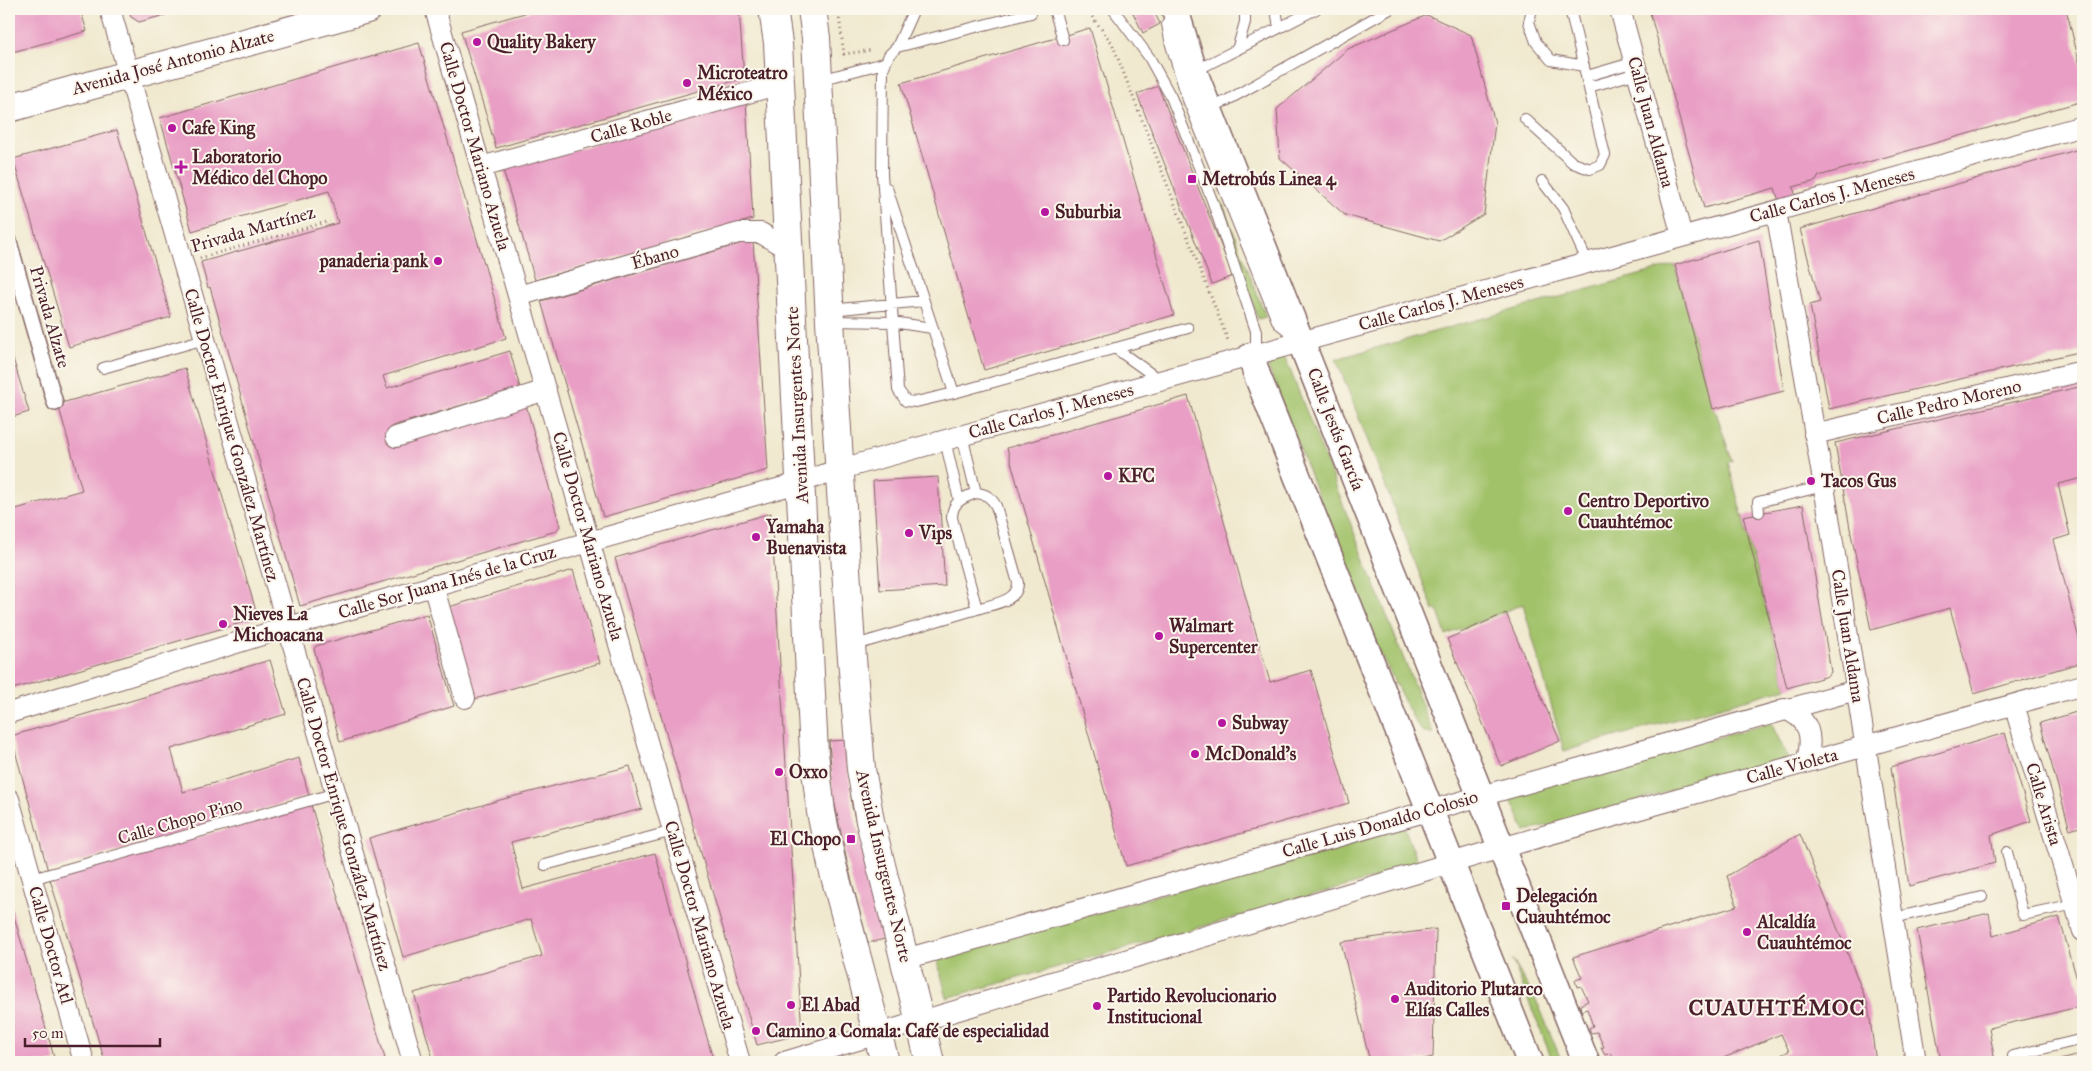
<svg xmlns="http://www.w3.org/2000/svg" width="2092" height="1071" viewBox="0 0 2092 1071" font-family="'IM FELL Great Primer',serif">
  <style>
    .green { fill: #a2c26b; stroke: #76704b }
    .building { fill: #e99ec5 }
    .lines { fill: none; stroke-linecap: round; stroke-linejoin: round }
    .service-casing { stroke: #846664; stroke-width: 12 }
    .pedestrian-casing { stroke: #846664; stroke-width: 18 }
    .minor-casing { stroke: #846664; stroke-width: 22 }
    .tertiary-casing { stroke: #846664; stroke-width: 29 }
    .secondary-casing { stroke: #846664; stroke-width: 30 }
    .primary-casing { stroke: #846664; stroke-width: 30 }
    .path { stroke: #846664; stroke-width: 3; stroke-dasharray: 1 4; stroke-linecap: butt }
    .service { stroke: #fff; stroke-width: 10 }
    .pedestrian { stroke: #fff; stroke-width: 15 }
    .minor { stroke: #fff; stroke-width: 20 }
    .tertiary { stroke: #fff; stroke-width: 26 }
    .secondary { stroke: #fff; stroke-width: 28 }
    .primary { stroke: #fff; stroke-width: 28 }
    .poi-dot { fill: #b5179e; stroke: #fbf7ec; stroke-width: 2 }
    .labels { text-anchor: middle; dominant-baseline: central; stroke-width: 4; stroke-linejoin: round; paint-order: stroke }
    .poi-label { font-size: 18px; font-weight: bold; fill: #4a1f2b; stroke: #fbf7ec; text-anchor: start }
    .street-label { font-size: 18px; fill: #4a1f2b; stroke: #fbf7ec }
    .district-label { font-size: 22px; font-weight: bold; letter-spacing: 1px; fill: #4a1f2b; stroke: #fbf7ec }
  </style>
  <rect width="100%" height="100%" fill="#fbf7ec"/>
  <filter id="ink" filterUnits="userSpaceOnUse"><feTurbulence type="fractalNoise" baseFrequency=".02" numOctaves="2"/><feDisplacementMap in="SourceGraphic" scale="10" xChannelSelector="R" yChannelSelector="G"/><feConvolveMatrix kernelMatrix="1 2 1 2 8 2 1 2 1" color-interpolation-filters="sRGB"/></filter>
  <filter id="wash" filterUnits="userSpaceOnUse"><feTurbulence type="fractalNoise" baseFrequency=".0096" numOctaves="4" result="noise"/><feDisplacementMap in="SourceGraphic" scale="20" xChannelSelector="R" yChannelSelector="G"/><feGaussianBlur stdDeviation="1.12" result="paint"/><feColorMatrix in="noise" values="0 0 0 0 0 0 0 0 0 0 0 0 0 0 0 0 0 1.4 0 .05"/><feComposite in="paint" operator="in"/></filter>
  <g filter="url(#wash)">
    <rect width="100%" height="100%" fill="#f0e9cf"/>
    <path class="green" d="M1219,202H1222L1266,317L1258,319L1218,204Z
      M1675,265L1703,372L1732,461L1728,462L1787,688L1564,751L1523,604L1446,635L1437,609L1434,611L1336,359Z
      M1280,356L1285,358L1287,362L1433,733H1424L1415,722L1376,645L1266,362Z
      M1771,723L1788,758L1525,832L1509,795Z
      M1403,824L1419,866L947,998L937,959Z
      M1512,959L1539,1006L1562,1062H1553Z"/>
    <g id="blocks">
      <path class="building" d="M9,9H80L87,31L9,53Z
        M128,9H187L139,22L131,17Z
        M539,9H739L744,78L496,148L461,31Z
        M1131,9H1153L1160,24L1143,33Z
        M1649,9H1969L1970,12L1981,9H2066L2083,77V101L1819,176L1816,181L1793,187L1798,203L1781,208L1775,188L1704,208Z
        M1427,15L1471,35L1495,123L1484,214L1439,241L1345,215L1280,158L1277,109L1348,49Z
        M1090,28L1174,315L984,370L901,83Z
        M419,43L506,338L383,376L387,388L510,351L520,388L392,426L397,443L526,405L560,526L556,531L300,606L210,287L208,288L201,262L338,223L329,191L192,231L160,118Z
        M1158,86L1233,276L1212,284L1137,94Z
        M746,101L753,219L535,280L503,170Z
        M117,130L171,317L69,347L13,159Z
        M2083,148V351L1829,409L1810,305L1820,302L1800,229Z
        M753,240L768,470L603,517L541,301Z
        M1759,240L1784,391L1713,409L1675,265Z
        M9,345L29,412L9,418Z
        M185,368L258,618L9,690V511L82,490L58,404Z
        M2083,386V478L2058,484L2070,535L2054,540L2083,655V662L1974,694L1950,608L1871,630L1851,534L1835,443Z
        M1188,396L1270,682L1311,670L1349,803L1126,866L1007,448Z
        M938,477L945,586L880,590L873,481Z
        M1803,505L1831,672L1828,676L1787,688L1743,516Z
        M771,513L802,1034L757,1045L615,558Z
        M573,570L600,663L468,701L442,609Z
        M1506,613L1560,741L1501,766L1447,639Z
        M427,614L454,706L340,742L314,649L316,646Z
        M270,660L286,714L171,749L183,792L299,758L309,796L48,871L11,736Z
        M2083,710V826L2070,830L2040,723Z
        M2005,733L2031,821L1991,835L1995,863L1909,886L1891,767Z
        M846,740L852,807L885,939L868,943L847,862L833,795L829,741Z
        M630,766L642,809L511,842L523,889L655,853L713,1059L702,1062H434L414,993L542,956L531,919L403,957L369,838L500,800Z
        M311,805L386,1062H105L50,879Z
        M1800,834L1868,1005L1876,1062H1783L1781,1055L1789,1051L1781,1034L1714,1062H1615L1611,1053L1605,1055L1601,1048L1604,1047L1597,1032L1591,1033L1589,1028L1593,1026L1587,1009L1581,1011L1580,1005L1588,1001L1581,986L1577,987L1575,980L1582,978L1573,957L1737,906L1727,876Z
        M9,899L51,1046L55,1062H9Z
        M1989,913L1993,936L2059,917L2083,1000V1006L1989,1028L1995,1062H1941L1917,930Z
        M1436,929L1433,1057L1411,1062H1370L1341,942Z
        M2083,1054V1062H2052Z"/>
    </g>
  </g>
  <g filter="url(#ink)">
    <use href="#blocks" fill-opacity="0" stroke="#846664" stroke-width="1"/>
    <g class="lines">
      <defs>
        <path id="service" d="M1030,9L1031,13L897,47L889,55L883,69L882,174L898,390L906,401L916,402L954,393L1188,328
          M1054,9L1063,40
          M1113,9L1149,57L1171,97L1212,200L1256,331V344L1251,356
          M1276,9L1279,28
          M1532,9L1529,22L1536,42L1551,60L1584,66
          M1167,24L1171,45L1188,100L1278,323L1291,333
          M897,47L914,9
          M1237,50L1245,22V9
          M1195,71L1316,9
          M1587,76L1635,62
          M820,80L884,63
          M1589,87L1637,73
          M1209,108L1226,101L1390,9
          M1525,119L1573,163L1590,169L1600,165L1605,155L1570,9
          M1542,181L1563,208L1588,263
          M887,188L954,393
          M830,310L923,301
          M831,321L892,322L932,328
          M1115,348L1161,381
          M103,368L205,339
          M962,435L976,493
          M945,440L959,500
          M976,493C986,494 991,497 996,506L1018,583C1018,602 992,604 977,609L952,518C952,502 962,498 976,493Z
          M1759,512L1758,502L1824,486
          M852,646L977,609
          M2007,852L2023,915L2075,904
          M545,865L673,831
          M32,879L336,793
          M1894,918L1982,897
          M2013,1056L2083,1039"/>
        <path id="pedestrian" d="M9,242L55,403"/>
        <path id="minor" d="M110,9L413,1062
          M435,9L740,1062
          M1620,9L1682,236
          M481,167L780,84
          M1776,211L1824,486L1916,1062
          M518,296L739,233H761L789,250
          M1814,434L2083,371
          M396,437L546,390
          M433,585L465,698
          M2014,705L2083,931
          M1784,709C1810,718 1814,737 1806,762
          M9,713L288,627L791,485L841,469L2083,126
          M9,799L84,1062
          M905,959L1856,690
          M784,1062L1501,848L2083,685"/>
        <path id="tertiary" d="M1175,9L1194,72L1586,1062
          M1251,356L1257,375L1530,1062"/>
        <path id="secondary" d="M773,9L778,43L814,753L821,812L832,865L885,1062
          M812,9L816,38L830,321L851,646L861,769L870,821L930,1062"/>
        <path id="primary" d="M9,108L367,9"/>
      </defs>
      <use href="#service" class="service-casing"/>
      <use href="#pedestrian" class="pedestrian-casing"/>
      <use href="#minor" class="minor-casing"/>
      <use href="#tertiary" class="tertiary-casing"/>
      <use href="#secondary" class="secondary-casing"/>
      <use href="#primary" class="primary-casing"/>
      <path class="path" d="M838,9L844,54L873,50
        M1086,9L1112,43L1229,343
        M200,258L330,221"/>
      <use href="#service" class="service"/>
      <use href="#pedestrian" class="pedestrian"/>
      <use href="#minor" class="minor"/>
      <use href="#tertiary" class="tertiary"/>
      <use href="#secondary" class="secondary"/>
      <use href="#primary" class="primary"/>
    </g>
  </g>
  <g class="poi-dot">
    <circle cx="477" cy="42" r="5"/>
    <circle cx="687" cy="83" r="5"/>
    <circle cx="172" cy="128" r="5"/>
    <path d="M178.5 159.5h5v5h5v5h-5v5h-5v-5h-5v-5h5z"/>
    <rect x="1187" y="174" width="10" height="10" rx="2.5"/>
    <circle cx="1045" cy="212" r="5"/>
    <circle cx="438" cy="261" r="5"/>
    <circle cx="1108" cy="476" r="5"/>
    <circle cx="1811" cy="481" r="5"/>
    <circle cx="1568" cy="511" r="5"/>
    <circle cx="909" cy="533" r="5"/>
    <circle cx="756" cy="537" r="5"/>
    <circle cx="223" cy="624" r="5"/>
    <circle cx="1159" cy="636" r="5"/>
    <circle cx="1222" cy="723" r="5"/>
    <circle cx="1195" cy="754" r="5"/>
    <circle cx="779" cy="772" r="5"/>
    <rect x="846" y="834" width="10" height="10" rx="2.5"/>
    <rect x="1501" y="901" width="10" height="10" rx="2.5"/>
    <circle cx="1747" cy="932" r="5"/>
    <circle cx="1395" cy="999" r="5"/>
    <circle cx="791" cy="1005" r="5"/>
    <circle cx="1097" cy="1006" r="5"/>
    <circle cx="756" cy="1031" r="5"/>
  </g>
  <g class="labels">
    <g class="poi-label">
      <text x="487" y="42">Quality Bakery</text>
      <text x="697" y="73">Microteatro<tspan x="697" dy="21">México</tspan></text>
      <text x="182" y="128">Cafe King</text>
      <text x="192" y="157">Laboratorio<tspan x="192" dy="21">Médico del Chopo</tspan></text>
      <text x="1202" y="179">Metrobús Linea 4</text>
      <text x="1055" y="212">Suburbia</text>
      <text x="428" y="261" text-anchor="end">panaderia pank</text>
      <text x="1118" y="476">KFC</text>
      <text x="1821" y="481">Tacos Gus</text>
      <text x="1578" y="501">Centro Deportivo<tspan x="1578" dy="21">Cuauhtémoc</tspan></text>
      <text x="766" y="527">Yamaha<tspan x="766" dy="21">Buenavista</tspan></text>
      <text x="919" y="533">Vips</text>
      <text x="233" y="614">Nieves La<tspan x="233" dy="21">Michoacana</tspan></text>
      <text x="1169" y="626">Walmart<tspan x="1169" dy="21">Supercenter</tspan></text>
      <text x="1232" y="723">Subway</text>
      <text x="1205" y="754">McDonald's</text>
      <text x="789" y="772">Oxxo</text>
      <text x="841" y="839" text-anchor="end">El Chopo</text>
      <text x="1516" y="896">Delegación<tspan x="1516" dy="21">Cuauhtémoc</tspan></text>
      <text x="1757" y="922">Alcaldía<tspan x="1757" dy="21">Cuauhtémoc</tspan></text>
      <text x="1405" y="989">Auditorio Plutarco<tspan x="1405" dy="21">Elías Calles</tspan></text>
      <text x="1107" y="996">Partido Revolucionario<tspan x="1107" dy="21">Institucional</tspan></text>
      <text x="801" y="1005">El Abad</text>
      <text x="766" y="1031">Camino a Comala: Café de especialidad</text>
    </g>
    <g class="street-label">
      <text transform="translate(173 62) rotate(-15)">Avenida José Antonio Alzate</text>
      <text transform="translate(1651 122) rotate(75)">Calle Juan Aldama</text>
      <text transform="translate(631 126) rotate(-16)">Calle Roble</text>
      <text transform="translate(475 146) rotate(74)">Calle Doctor Mariano Azuela</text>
      <text transform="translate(1832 195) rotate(-15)">Calle Carlos J. Meneses</text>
      <text transform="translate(253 229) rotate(-16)">Privada Martínez</text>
      <text transform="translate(655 257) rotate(-16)">Ébano</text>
      <text transform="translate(1441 303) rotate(-15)">Calle Carlos J. Meneses</text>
      <text transform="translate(50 317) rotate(74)">Privada Alzate</text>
      <text transform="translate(1949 402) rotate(-13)">Calle Pedro Moreno</text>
      <text transform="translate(797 405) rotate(-93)">Avenida Insurgentes Norte</text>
      <text transform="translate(1051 411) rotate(-15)">Calle Carlos J. Meneses</text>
      <text transform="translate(1336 429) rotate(69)">Calle Jesús García</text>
      <text transform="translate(232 435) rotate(74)">Calle Doctor Enrique González Martínez</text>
      <text transform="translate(588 536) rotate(74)">Calle Doctor Mariano Azuela</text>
      <text transform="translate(447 582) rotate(-16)">Calle Sor Juana Inés de la Cruz</text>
      <text transform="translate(1848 636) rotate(81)">Calle Juan Aldama</text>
      <text transform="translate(1792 766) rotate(-15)">Calle Violeta</text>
      <text transform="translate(2044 804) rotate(73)">Calle Arista</text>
      <text transform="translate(180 821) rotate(-16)">Calle Chopo Pino</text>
      <text transform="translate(344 824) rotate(74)">Calle Doctor Enrique González Martínez</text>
      <text transform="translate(1380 824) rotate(-16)">Calle Luis Donaldo Colosio</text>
      <text transform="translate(884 866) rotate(77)">Avenida Insurgentes Norte</text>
      <text transform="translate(700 925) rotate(74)">Calle Doctor Mariano Azuela</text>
      <text transform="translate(51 945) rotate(74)">Calle Doctor Atl</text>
    </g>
    <g class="district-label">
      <text x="1777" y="1007">CUAUHTÉMOC</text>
    </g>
  </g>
  <rect width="2092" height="1071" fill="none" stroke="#fbf7ec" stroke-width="30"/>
  <path d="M25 1038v8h135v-8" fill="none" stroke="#4a1f2b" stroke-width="2.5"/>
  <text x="32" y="1038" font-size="15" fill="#4a1f2b" stroke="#fbf7ec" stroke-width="4" paint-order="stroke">50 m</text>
</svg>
